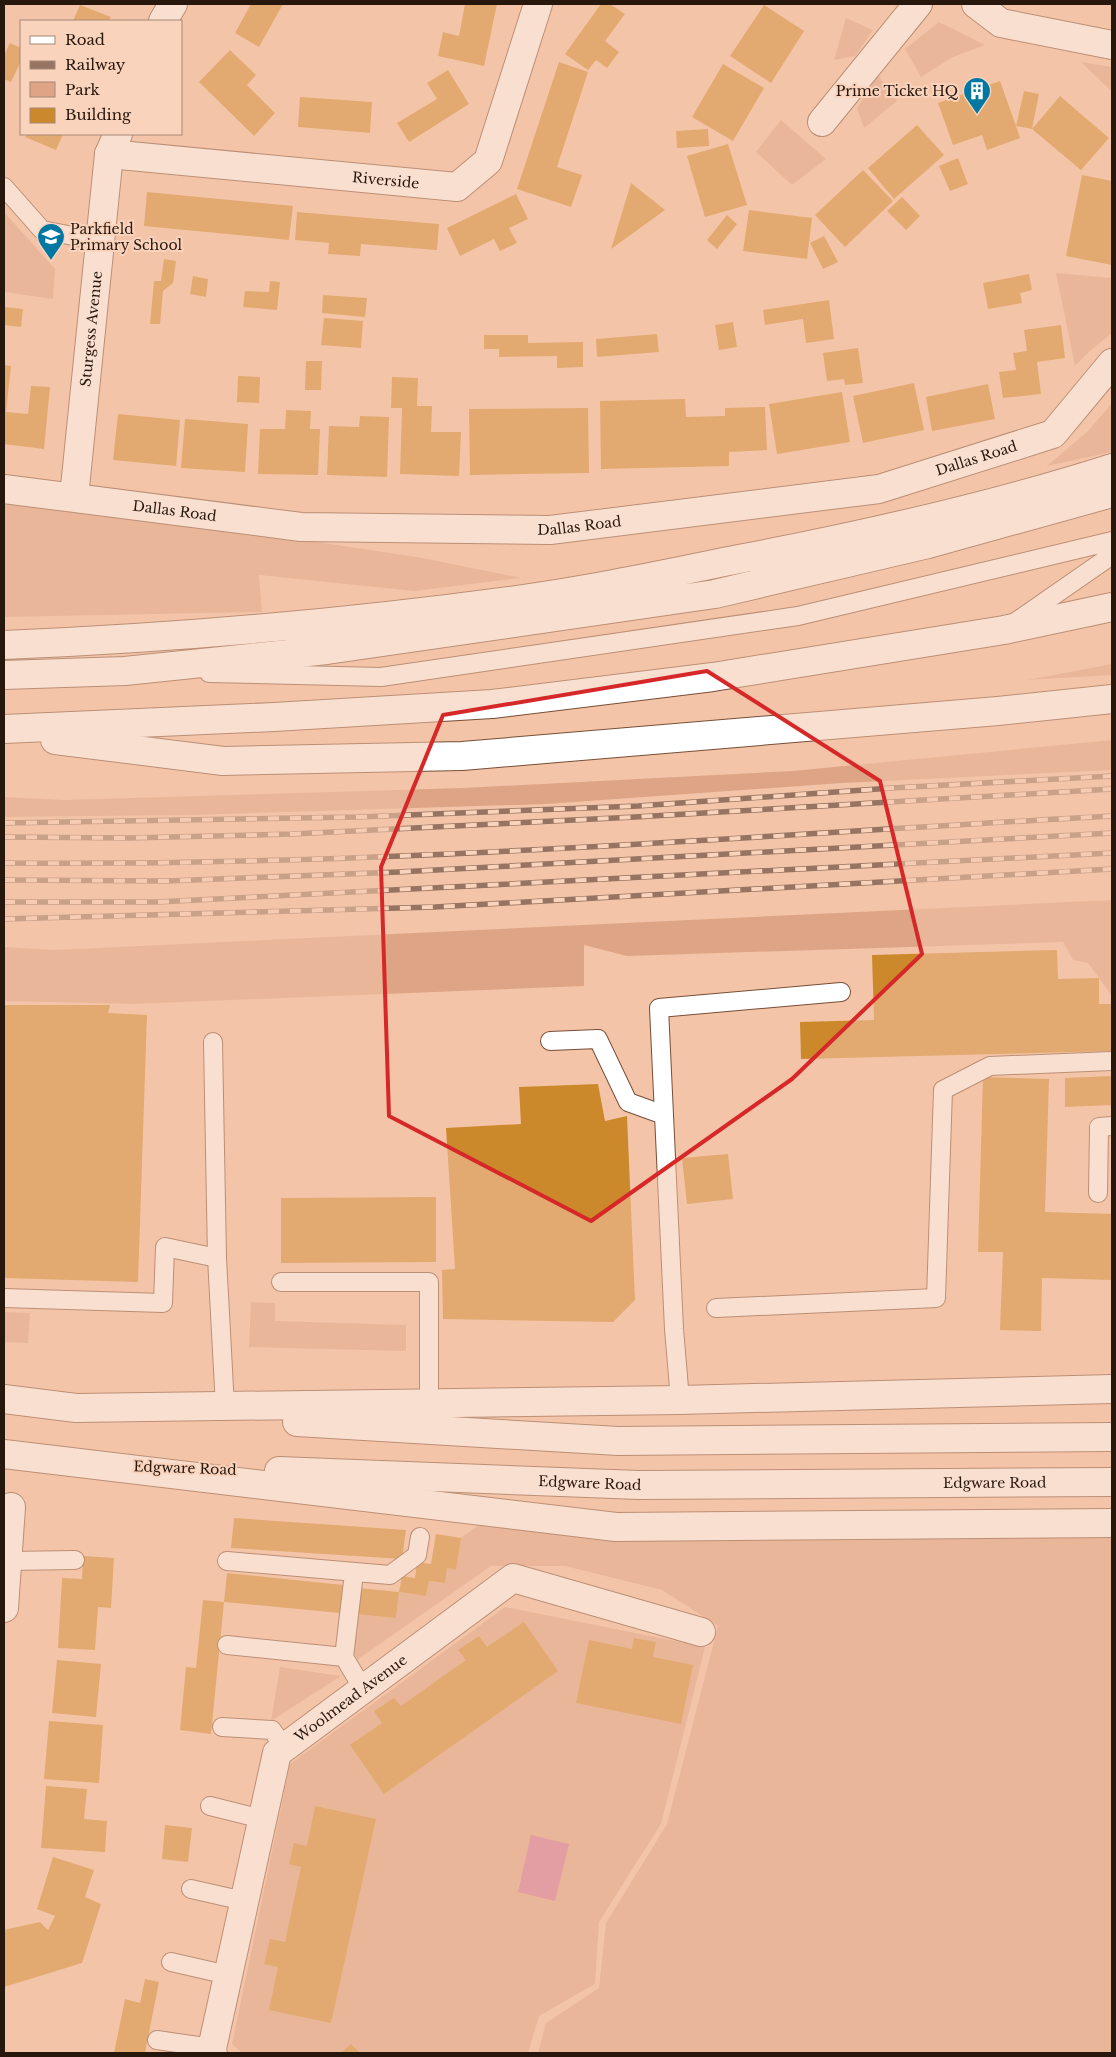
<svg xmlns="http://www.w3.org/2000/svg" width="1116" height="2057" viewBox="0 0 1116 2057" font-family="'Libre Baskerville',serif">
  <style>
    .green { fill: #dda585 }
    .water { fill: #cf6f9e }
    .building { fill: #cc892b }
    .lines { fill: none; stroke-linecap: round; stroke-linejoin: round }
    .service-casing { stroke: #774e36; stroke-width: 20 }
    .minor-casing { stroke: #774e36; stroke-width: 30 }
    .primary-casing { stroke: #774e36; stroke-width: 30 }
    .motorway-casing { stroke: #774e36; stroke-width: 30 }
    .service { stroke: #fff; stroke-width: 18 }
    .minor { stroke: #fff; stroke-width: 28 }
    .primary { stroke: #fff; stroke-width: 28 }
    .motorway { stroke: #fff; stroke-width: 28 }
    .rail-casing { stroke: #967461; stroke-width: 5.5 }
    .rail { stroke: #fad3bd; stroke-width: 4; stroke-dasharray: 11; stroke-linecap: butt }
    .marked { fill: none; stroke: #d62828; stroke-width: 4; stroke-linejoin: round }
    .labels { text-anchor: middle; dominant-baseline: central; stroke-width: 4; stroke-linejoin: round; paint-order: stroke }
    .poi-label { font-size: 14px; fill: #28170d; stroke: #fad3bd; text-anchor: end }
    .street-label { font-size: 14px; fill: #28170d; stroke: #fad3bd }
  </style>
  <rect width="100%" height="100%" fill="#f4c4a9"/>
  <path class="green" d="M846,18L873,30L855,56L834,60Z
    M939,22L985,45L953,57L921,77L905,49Z
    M1081,62L1112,67V92Z
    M878,75L897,101L864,128L857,108Z
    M781,120L826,159L792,185L756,152Z
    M4,212L55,269L53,299L4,292Z
    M1056,273L1112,278V333L1091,350L1075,366Z
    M1112,403V452L1047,466L1088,431Z
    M4,500L78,506L423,558L521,578L414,591L259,575L262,612L4,617Z
    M1112,664V675L1027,680Z
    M1112,740V770L842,783L546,804L189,815L4,817V797L64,800L463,788L793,771Z
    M1112,900V996L1088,963L1073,960L1063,942L627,956L584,945V986L134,1004L4,1001V947L55,950Z
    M251,1302L275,1303V1321L406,1325V1351L249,1347Z
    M4,1312L30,1313L28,1343L4,1342Z
    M495,1513L1112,1524V2053H538L546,2023L599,1988L606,1923L667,1824L718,1626L662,1590L565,1566H491L357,1660L350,1644L355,1614L396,1618L399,1592L426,1596L429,1581L445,1583L447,1568L456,1569L461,1538Z
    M505,1607L705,1647L661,1824L599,1922L595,1984L539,2016L528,2053H242L232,2044L290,1764Z
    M280,1667L341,1676L271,1721Z"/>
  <path class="water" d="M531,1835L569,1844L555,1901L518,1892Z"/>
  <path class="building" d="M251,4H283L259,47L235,33Z
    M465,4H497L484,66L438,56L443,32L459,36Z
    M601,4H610L625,14L605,41L619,52L607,68L596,60L588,70L565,54Z
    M80,5L111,17L109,21H73Z
    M764,5L804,31L771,83L730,56Z
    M10,43L21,48V61L11,82L4,79V55Z
    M230,50L256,75L247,85L275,113L254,136L199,82Z
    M559,62L588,72L557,167L582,175L571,207L517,189Z
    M723,64L764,88L733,141L692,117Z
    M448,70L469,104L409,142L397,123L437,99L427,83Z
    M1000,81L1016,126L1024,91L1039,94L1032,129L1016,126L1020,138L987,150L982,135L953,145L938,103Z
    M1060,96L1109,138L1081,170L1032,129Z
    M300,97L372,102L370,133L298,127Z
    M917,125L944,155L894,199L868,168Z
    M708,129L709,146L677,148L676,131Z
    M27,134H63L56,150L25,137Z
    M728,144L747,205L705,217L687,156Z
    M958,158L968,184L950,191L939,166Z
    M863,170L893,201L845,247L815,215Z
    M1082,175L1112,181V265L1066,256Z
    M631,183L665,210L611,249Z
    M147,192L293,206L289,240L144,226Z
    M516,194L528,219L509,228L517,243L500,251L494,239L460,256L447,228Z
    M902,197L920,216L906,230L887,211Z
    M749,210L812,218L807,259L743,251Z
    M297,212L439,224L437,250L361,244L360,256L328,254L329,243L295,240Z
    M727,215L737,224L717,249L707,240Z
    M824,236L838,262L823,269L810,243Z
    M164,259L176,261L173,283L163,291L160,324H150L154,281H161Z
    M1029,274L1032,290L1020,293L1022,303L988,309L983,283Z
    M193,276L208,279L206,297L190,294Z
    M270,281L280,282L277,310L243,307L245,291L269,292Z
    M323,295L367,298L365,317L322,313Z
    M829,300L834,339L806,343L803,319L765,325L763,310Z
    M4,307L23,309L21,327L4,325Z
    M324,318L363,321L361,348L321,345Z
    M733,322L737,347L719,350L715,325Z
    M1061,325L1065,358L1037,362L1041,394L1003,398L999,372L1016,370L1013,353L1027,351L1024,330Z
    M657,334L659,352L597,357L596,339Z
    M484,335H528V343L583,342V367L557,368V356L499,357V349H484Z
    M858,348L863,383L845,385L844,379L827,381L823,353Z
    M306,361H322L321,390H305Z
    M4,365L11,366L6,412L28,414L31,386L50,387L44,449L4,444Z
    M238,376L260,377L259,403L237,402Z
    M392,377L418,378L417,406H432L431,432H461L459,476L400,474L402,408H391Z
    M914,383L924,430L863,443L853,396Z
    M988,384L995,419L932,431L926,397Z
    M842,392L850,442L777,454L769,404Z
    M685,399L686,417L725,416V408L765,407L767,450L729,452V466L601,469L600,401Z
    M588,408L589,473L470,475L469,409Z
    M286,410L311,411L310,429H320L318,475L258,474L260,429H285Z
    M118,414L180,420L176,466L113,460Z
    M360,416L389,417L387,477L327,475L329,426L359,427Z
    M185,419L248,424L245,472L181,468Z
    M1057,950L1058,979L1099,978V1004H1112V1051L801,1059L800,1022L874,1020L872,955Z
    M4,1005H110L108,1013L147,1015L138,1282L4,1278Z
    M1112,1076V1105L1065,1107V1078Z
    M983,1077L1049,1079L1045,1212L1112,1214V1280L1042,1278L1041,1331L1000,1330L1003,1252H978Z
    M598,1084L605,1121L627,1116L635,1300L613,1322L443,1319L442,1270L455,1269L446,1128L521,1124L519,1087Z
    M728,1154L733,1199L687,1204L682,1158Z
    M436,1197V1262L281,1263V1198Z
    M234,1518L406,1530L402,1559L231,1548Z
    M436,1534L461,1538L456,1570L447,1568L445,1583L429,1581L426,1596L399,1592L402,1576L415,1578L417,1562L431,1564Z
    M83,1556L114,1558L111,1608L98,1607L95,1650L58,1648L62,1578L82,1579Z
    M227,1573L343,1585L340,1613L224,1602Z
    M358,1588L399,1592L396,1618L355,1614Z
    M203,1600L224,1602L211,1734L180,1730L186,1667L196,1668Z
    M524,1622L558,1671L384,1794L350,1745L382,1723L374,1711L394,1698L401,1706L466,1660L458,1650L479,1636L487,1647Z
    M634,1638L656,1642L653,1657L693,1665L681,1724L576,1703L589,1640L632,1649Z
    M57,1660L101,1664L96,1717L52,1713Z
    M49,1721L103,1725L99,1783L44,1779Z
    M46,1786L87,1789L84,1819L107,1821L105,1852L41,1848Z
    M315,1806L376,1819L331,2023L269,2010L278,1967L264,1964L270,1939L285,1942L301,1867L289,1864L294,1843L307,1846Z
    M165,1825L192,1828L188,1862L162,1859Z
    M53,1857L94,1870L85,1897L101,1904L82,1963L4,1987V1930L40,1922L48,1930L55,1916L37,1909Z
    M145,1979L159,1982L145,2053H114L125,1999L140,2003Z
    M351,2044L360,2053H341Z"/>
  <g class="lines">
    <defs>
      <path id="service" d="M4,187L42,230L99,241
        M1014,623L1112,555
        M209,673L381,677L798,616L1112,541
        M550,1041L598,1039L628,1102L664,1115
        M1098,1193L1099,1127L1112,1126
        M217,1258L225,1407
        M281,1282H429V1403
        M4,1298L163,1303L165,1247L217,1258L213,1042
        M716,1308L936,1298L943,1090L990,1066L1112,1061
        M680,1400L674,1329L659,1008L841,992
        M8,1561L75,1560
        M227,1561L390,1575L417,1555L420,1537
        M227,1645L344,1657L363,1689
        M344,1657L354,1573
        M222,1727L272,1730L284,1747
        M210,1806L262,1819
        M191,1889L244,1901
        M171,1962L228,1975
        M157,2040L212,2048L218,2053"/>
      <g id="minor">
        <path d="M976,4L1001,23L1112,45"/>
        <path d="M163,21L173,4"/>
        <path d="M822,122L918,4"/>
        <path id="s1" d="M109,154L457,187L488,161L538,4"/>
        <path id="s2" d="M4,489L301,527L550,530L879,489L1053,434L1112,363"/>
        <path id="s3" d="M74,497L109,154L118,134"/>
        <path d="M4,1608L11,1507"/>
        <path id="s4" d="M211,2053L277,1753L513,1578L701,1632"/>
      </g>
      <g id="primary">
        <path d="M4,1399L76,1408L680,1400L1112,1389"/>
        <path d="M297,1422L618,1441L1112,1437"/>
        <path d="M4,1454L616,1527L1112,1523"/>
        <path id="s5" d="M279,1471L639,1485L1112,1482"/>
      </g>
      <path id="motorway" d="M4,645C175,638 346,623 516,600C591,590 665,574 739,559C865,535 990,507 1112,468
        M4,675L125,671L327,650L715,594L928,544L1112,493
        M4,729L274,717L492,704L713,677L1004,630L1112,607
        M55,740L223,761L462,756L998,711L1112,699"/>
    </defs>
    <use href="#service" class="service-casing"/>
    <use href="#minor" class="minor-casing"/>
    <use href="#primary" class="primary-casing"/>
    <use href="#motorway" class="motorway-casing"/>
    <use href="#service" class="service"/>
    <use href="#minor" class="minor"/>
    <use href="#primary" class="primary"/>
    <use href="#motorway" class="motorway"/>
    <defs>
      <path id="rail" d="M4,823L358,817L638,806L892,788L1112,776
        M4,837L129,838L293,834L635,817L1112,789
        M4,863C374,867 743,836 1112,816
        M4,880L167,881L399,872L1112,833
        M4,902H157L1112,853
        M4,919L435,907L1112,869"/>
    </defs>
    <use href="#rail" class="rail-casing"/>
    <use href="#rail" class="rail"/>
  </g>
  <path d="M0 0H1116V2057H0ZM707,671L880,781L922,954L792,1079L591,1221L389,1116L381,867L443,715Z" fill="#f4c4a9" fill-opacity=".55" fill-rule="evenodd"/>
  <path class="marked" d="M707,671L880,781L922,954L792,1079L591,1221L389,1116L381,867L443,715Z"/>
  <defs>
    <symbol id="building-pin" viewBox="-11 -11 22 30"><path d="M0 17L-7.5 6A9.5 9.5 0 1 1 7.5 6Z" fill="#0078a1" stroke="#fad3bd"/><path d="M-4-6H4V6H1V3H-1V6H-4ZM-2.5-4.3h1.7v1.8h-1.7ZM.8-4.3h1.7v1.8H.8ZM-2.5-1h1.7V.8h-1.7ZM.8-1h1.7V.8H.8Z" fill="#fff"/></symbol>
    <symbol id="school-pin" viewBox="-11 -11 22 30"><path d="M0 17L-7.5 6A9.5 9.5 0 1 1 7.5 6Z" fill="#0078a1" stroke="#fad3bd"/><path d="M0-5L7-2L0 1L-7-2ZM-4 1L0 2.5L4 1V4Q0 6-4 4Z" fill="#fff"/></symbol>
  </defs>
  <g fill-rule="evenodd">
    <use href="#building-pin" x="961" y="75" width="32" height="43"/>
    <use href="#school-pin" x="35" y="221" width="32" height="43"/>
  </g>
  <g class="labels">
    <g class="poi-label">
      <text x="958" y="91">Prime Ticket HQ</text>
      <text x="70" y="229" text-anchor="start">Parkfield<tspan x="70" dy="16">Primary School</tspan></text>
    </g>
    <g class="street-label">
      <text stroke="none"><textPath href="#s1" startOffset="278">Riverside</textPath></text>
      <text stroke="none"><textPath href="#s3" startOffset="169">Sturgess Avenue</textPath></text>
      <text stroke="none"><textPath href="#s2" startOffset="982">Dallas Road</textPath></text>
      <text stroke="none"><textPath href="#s2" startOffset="172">Dallas Road</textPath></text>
      <text stroke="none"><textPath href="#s2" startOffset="578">Dallas Road</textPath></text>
      <text transform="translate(185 1468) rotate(2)">Edgware Road</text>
      <text stroke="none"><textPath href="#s5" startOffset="311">Edgware Road</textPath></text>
      <text stroke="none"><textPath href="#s5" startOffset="716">Edgware Road</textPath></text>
      <text stroke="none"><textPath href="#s4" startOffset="399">Woolmead Avenue</textPath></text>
    </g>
  </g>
  <rect width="1116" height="2057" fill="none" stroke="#28170d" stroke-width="10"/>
  <rect x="20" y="20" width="162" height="115" fill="#fad3bd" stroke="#a68877"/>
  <rect x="30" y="36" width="25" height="8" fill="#ffffff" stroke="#a68877"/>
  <text x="65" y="45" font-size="15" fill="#28170d">Road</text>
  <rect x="30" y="61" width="25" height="8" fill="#967461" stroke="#a68877"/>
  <text x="65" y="70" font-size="15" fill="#28170d">Railway</text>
  <rect x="30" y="82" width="25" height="15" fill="#dda585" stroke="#a68877"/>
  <text x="65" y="95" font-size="15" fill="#28170d">Park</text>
  <rect x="30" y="108" width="25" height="15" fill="#cc892b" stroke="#a68877"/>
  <text x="65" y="120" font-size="15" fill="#28170d">Building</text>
</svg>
